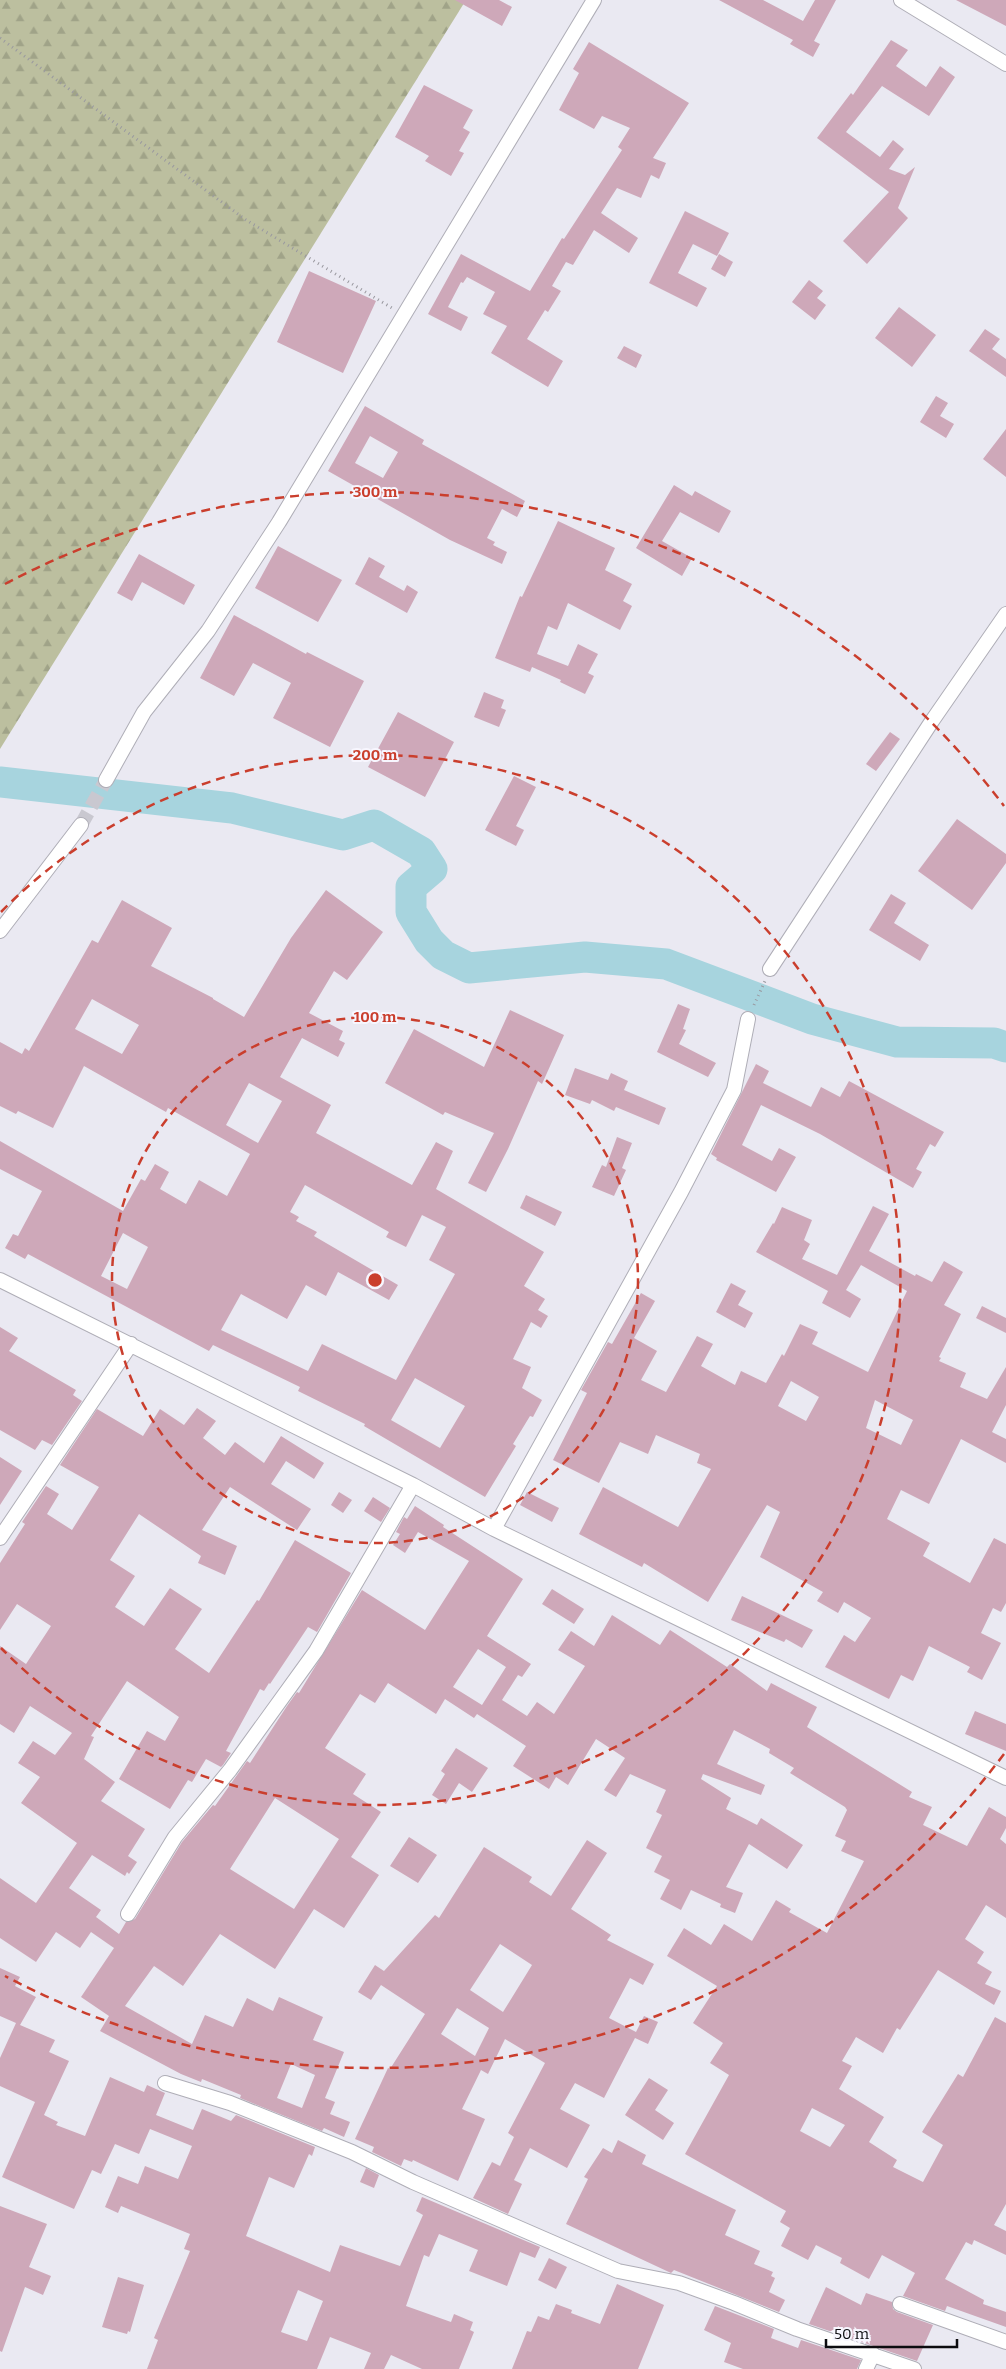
<svg xmlns="http://www.w3.org/2000/svg" width="1006" height="2369" viewBox="0 0 1006 2369" font-family="Bitter,serif">
  <style>
    .forest { fill: url(#forest-firs) }
    .lines { fill: none; stroke-linecap: round; stroke-linejoin: round }
    .river { stroke: #a7d4de; stroke-width: 31 }
    .building { fill: #cea8b9; fill-rule: evenodd }
    .street-tunnel { stroke: #c9c8d0; stroke-width: 14; stroke-dasharray: 14 7; stroke-linecap: butt }
    .street-casing { stroke: #afaeb7; stroke-width: 16 }
    .path { stroke: #99989f; stroke-width: 3; stroke-dasharray: 1 4; stroke-linecap: butt }
    .street { stroke: #fff; stroke-width: 14 }
    .ring { fill: none; stroke: #ca3e2d; stroke-width: 2.5; stroke-dasharray: 9 6 }
    .centre { fill: #ca3e2d; stroke: #f7f6fe; stroke-width: 2.5 }
    .ring-label { font-size: 15px; text-anchor: middle; font-weight: bold; fill: #ca3e2d; stroke: #f7f6fe; stroke-width: 4; stroke-linejoin: round; paint-order: stroke }
  </style>
  <defs>
    <pattern id="forest-firs" width="22" height="20" patternUnits="userSpaceOnUse" patternTransform="scale(1.25)"><rect width="22" height="20" fill="#bcbf9f"/><path d="M5 1l3.5 6h-7zM16 11l3.5 6h-7z" fill="#a0a388"/></pattern>
  </defs>
  <rect width="100%" height="100%" fill="#eae9f2"/>
  <path class="forest" d="M0,0H466L0,749Z"/>
  <g class="lines">
    <path class="river" d="M0,782L232,808L343,835L374,825L421,852L432,869L411,887V912L429,941L443,955L469,968L585,957L666,964L812,1019L897,1042L994,1043L1006,1047"/>
  </g>
  <path class="building" d="M455,0H499L512,7L502,26Z
    M719,0H763L803,21L815,0H836L814,41L820,44L813,57L790,44L793,40Z
    M956,0H1006V26Z
    M891,40L908,50L896,66L926,87L940,66L955,77L929,116L882,86L846,132L880,157L893,140L904,149L889,169L905,175L915,167L898,208L908,218L867,264L843,241L889,192L817,138L851,93L853,95Z
    M589,42L689,103L653,158L666,163L659,179L651,175L641,198L617,188L601,213L638,238L629,253L594,230L573,265L566,262L552,286L561,291L548,312L545,310L527,339L563,361L548,387L491,353L507,326L483,314L495,292L467,277L463,283L461,282L448,307L468,317L461,331L428,314L461,254L530,291L562,238L564,239L622,150L618,147L630,128L602,116L594,129L559,110L579,73L573,69Z
    M424,85L473,110L463,128L470,132L459,151L464,153L451,176L425,161L429,156L395,137Z
    M685,211L729,233L717,256L693,244L678,273L707,288L697,307L649,283Z
    M719,254L733,262L725,277L711,269Z
    M309,271L376,301L343,373L277,342Z
    M809,280L823,291L817,298L826,305L815,320L792,302Z
    M899,307L936,335L912,367L875,338Z
    M985,329L1000,339L992,349L1006,359V377L969,351Z
    M624,346L642,355L636,368L617,358Z
    M936,396L948,403L940,416L954,424L946,438L920,422Z
    M365,406L424,440L422,444L525,501L517,517L502,509L487,538L495,542L493,545L507,552L502,564L450,540L328,471ZM370,436L398,452L383,478L355,463Z
    M1006,429V477L983,459Z
    M674,485L692,496L695,491L731,511L719,533L680,512L662,541L692,558L682,576L636,548Z
    M558,521L615,548L605,570L632,584L623,601L632,606L620,630L568,603L557,630L548,626L537,654L568,666L578,644L598,654L588,673L594,676L585,694L560,682L561,680L532,667L530,672L495,658L520,596L522,597Z
    M278,546L342,580L318,622L255,588Z
    M139,554L195,585L184,605L142,582L132,601L117,593Z
    M369,557L385,566L379,577L404,591L407,585L418,592L407,613L355,584Z
    M234,615L306,654L307,652L364,681L330,747L273,718L291,683L253,663L234,696L200,678Z
    M484,692L504,700L501,708L506,710L499,727L474,717Z
    M398,712L454,742L425,797L368,767Z
    M890,732L900,739L876,771L866,764Z
    M514,776L536,787L516,826L524,830L516,846L485,830Z
    M957,819L1006,854V863L972,910L918,871Z
    M326,890L383,932L347,980L334,971L309,1013L343,1031L339,1040L345,1043L338,1057L302,1038L280,1077L331,1105L316,1133L412,1185L436,1142L453,1151L436,1189L544,1252L524,1286L545,1299L538,1310L548,1316L541,1328L531,1322L513,1359L531,1367L522,1388L542,1400L533,1417L530,1416L513,1444L516,1446L485,1497L364,1426L365,1424L298,1391L300,1387L213,1345L209,1351L28,1254L25,1259L5,1248L13,1234L18,1236L42,1191L0,1169V1141L123,1211L141,1179L145,1181L155,1164L169,1172L160,1189L186,1204L199,1180L227,1196L250,1154L168,1108L166,1112L84,1066L53,1128L18,1111L16,1114L0,1106V1042L22,1054L25,1048L29,1051L92,940L98,943L122,900L172,928L151,966L213,998V999L244,1017L291,938ZM92,999L139,1025L122,1054L75,1029ZM249,1083L282,1101L258,1143L226,1125ZM305,1185L389,1232L386,1237L406,1247L422,1215L446,1227L429,1260L455,1274L396,1380L322,1344L308,1371L221,1330L241,1294L287,1319L306,1285L326,1296L338,1272L389,1300L398,1285L314,1236L317,1232L296,1221L299,1217L290,1212ZM123,1233L148,1247L127,1289L101,1276ZM415,1378L465,1406L440,1448L391,1420Z
    M891,894L906,903L894,923L929,945L920,961L869,930Z
    M678,1004L690,1009L683,1029L686,1030L679,1044L716,1063L708,1077L657,1052Z
    M510,1010L564,1035L542,1084L538,1081L508,1149L486,1192L468,1183L494,1133L445,1112L443,1115L385,1083L414,1029L484,1067Z
    M756,1064L769,1071L763,1083L811,1107L821,1087L840,1097L849,1081L944,1132L935,1147L930,1144L916,1169L922,1172L913,1188L820,1134L761,1105L742,1145L772,1161L779,1148L796,1157L776,1192L716,1160L717,1158L711,1154Z
    M575,1068L608,1080L611,1073L628,1081L624,1090L666,1108L659,1125L616,1107L614,1111L592,1100L590,1104L565,1095Z
    M617,1137L632,1143L622,1168L626,1170L614,1196L592,1187L602,1165L606,1167Z
    M526,1195L562,1212L555,1226L520,1208Z
    M873,1206L889,1214L869,1251L915,1276L916,1274L932,1282L944,1261L963,1272L944,1305L961,1314L939,1357L941,1358L939,1361L966,1373L960,1387L987,1399L1006,1367V1405L992,1432L1006,1439V1463L961,1439L929,1504L901,1490L887,1519L930,1543L923,1556L970,1583L994,1538L1006,1544V1603L1001,1612L993,1608L981,1633L1001,1643L982,1680L967,1672L970,1667L929,1646L913,1681L901,1675L889,1699L825,1667L844,1635L855,1642L871,1618L844,1602L838,1613L817,1601L823,1592L760,1557L780,1512L767,1505L708,1602L644,1563L642,1567L579,1534L603,1487L678,1527L711,1469L697,1463L700,1454L656,1435L648,1454L620,1442L599,1483L553,1460L587,1393L581,1390L608,1342L612,1344L641,1293L655,1301L634,1338L657,1351L641,1380L666,1392L697,1336L713,1344L701,1366L735,1385L741,1371L766,1383L782,1354L784,1356L800,1324L818,1332L812,1344L868,1372L907,1291L861,1265L846,1290L861,1299L850,1318L822,1303L828,1291L756,1252L773,1223L774,1224L782,1207L812,1220L804,1240L810,1244L802,1259L837,1275ZM791,1381L819,1397L806,1421L778,1406ZM875,1400L913,1420L901,1445L866,1428Z
    M731,1283L746,1291L738,1305L753,1313L745,1328L716,1312Z
    M982,1306L1006,1318V1333L976,1318Z
    M0,1327L18,1338L9,1351L76,1390L73,1395L82,1401L52,1445L42,1440L35,1450L0,1430Z
    M197,1408L216,1421L203,1438L225,1455L235,1442L264,1463L281,1436L324,1463L314,1479L286,1461L271,1484L311,1509L297,1530L230,1487L202,1530L237,1546L225,1575L198,1563L201,1556L139,1514L110,1560L135,1576L115,1607L144,1626L170,1588L202,1609L175,1649L209,1673L257,1600L259,1601L295,1540L351,1573L317,1632L308,1627L270,1684L269,1683L264,1691L260,1689L226,1751L231,1753L223,1765L221,1767L206,1759L192,1782L188,1780L170,1809L119,1779L147,1731L165,1741L179,1717L127,1681L91,1736L94,1737L84,1759L115,1782L101,1801L145,1829L128,1856L137,1862L129,1874L127,1872L125,1876L92,1855L69,1888L101,1910L96,1917L119,1934L126,1922L135,1919L182,1842L213,1805L215,1806L247,1761L250,1763L287,1706L297,1692L299,1693L362,1590L425,1630L469,1561L418,1532L405,1553L393,1545L400,1534L396,1532L404,1517L407,1519L415,1506L444,1525L443,1527L523,1579L487,1636L531,1664L522,1677L518,1675L502,1700L527,1716L537,1702L554,1714L585,1666L558,1650L571,1631L594,1646L612,1615L660,1645L670,1630L727,1667L730,1664L767,1691L771,1683L817,1707L807,1727L912,1792L909,1797L932,1807L923,1825L967,1846L989,1807L1006,1817V1828L1000,1839L1006,1844V1918L986,1905L965,1939L984,1952L977,1963L992,1972L985,1984L1001,1991L994,2005L938,1970L900,2030L897,2028L883,2053L856,2037L842,2061L852,2066L839,2089L884,2117L869,2142L897,2160L893,2167L923,2182L943,2145L922,2132L958,2074L963,2077L995,2017L1006,2023V2204L994,2225L1006,2231V2255L974,2240L972,2245L966,2242L945,2279L984,2300L983,2304L1006,2312V2327L947,2306L945,2311L903,2296L915,2273L882,2255L869,2279L840,2263L842,2258L816,2245L808,2260L781,2246L790,2228L780,2222L786,2211L685,2154L729,2075L710,2063L723,2043L693,2023L717,1986L667,1956L684,1928L711,1945L724,1924L752,1941L776,1900L791,1909L789,1912L827,1933L864,1861L841,1851L846,1841L835,1836L847,1810L845,1807L790,1773L794,1768L769,1753L770,1749L734,1730L717,1764L765,1785L761,1795L703,1774L701,1779L731,1798L726,1809L757,1825L761,1818L803,1845L787,1869L749,1844L726,1887L743,1893L735,1913L720,1907L721,1904L691,1890L681,1910L660,1899L670,1880L654,1872L662,1856L646,1848L662,1815L656,1812L666,1790L630,1774L616,1797L604,1790L625,1758L596,1739L568,1785L556,1777L549,1789L513,1766L526,1746L477,1714L474,1718L445,1699L436,1714L388,1683L375,1703L360,1694L325,1748L366,1774L353,1794L381,1812L351,1857L379,1875L344,1928L314,1909L275,1969L220,1934L183,1986L154,1966L125,2006L192,2044L205,2015L233,2027L247,1998L273,2011L279,1997L323,2017L313,2040L344,2052L325,2098L335,2102L330,2114L350,2122L344,2137L324,2128L322,2131L240,2098L241,2095L202,2079L201,2082L181,2074L100,2031L109,2016L81,1997L114,1948L91,1932L80,1948L56,1932L36,1962L0,1938V1878L36,1903L77,1843L21,1803L40,1777L18,1763L33,1741L55,1755L72,1733L30,1706L14,1733L0,1724V1646L26,1664L51,1626L17,1604L0,1630V1563L25,1524L22,1522L46,1486L59,1494L47,1514L72,1530L99,1487L60,1465L97,1409L143,1436L160,1409L184,1425ZM478,1649L506,1667L482,1705L453,1687ZM275,1798L339,1839L294,1909L230,1869ZM291,2064L315,2075L302,2108L277,2098ZM812,2108L845,2125L830,2147L800,2131Z
    M0,1457L22,1471L0,1505Z
    M339,1492L352,1500L343,1513L331,1505Z
    M527,1492L559,1508L552,1522L520,1505Z
    M373,1497L390,1508L381,1522L364,1511Z
    M552,1589L584,1609L574,1624L542,1604Z
    M742,1596L813,1630L802,1648L786,1639L784,1642L731,1620Z
    M975,1711L1006,1724V1751L965,1734Z
    M456,1748L488,1768L472,1792L459,1783L446,1804L432,1795L445,1774L441,1771Z
    M409,1837L437,1855L418,1883L390,1866Z
    M587,1840L607,1853L571,1909L611,1935L607,1940L654,1964L643,1985L630,1978L609,2018L636,2032L644,2016L658,2022L648,2044L635,2038L604,2098L575,2083L560,2109L590,2125L567,2168L530,2148L514,2180L522,2184L508,2214L473,2198L492,2162L500,2166L514,2137L508,2133L545,2063L505,2039L488,2074L481,2070L462,2109L485,2119L458,2181L413,2160L412,2162L404,2159L401,2166L372,2152L374,2147L355,2139L388,2068L390,2069L425,2014L381,1985L371,2000L358,1992L375,1965L384,1971L435,1915L439,1918L484,1847L532,1877L529,1882L551,1896ZM500,1944L532,1965L503,2012L470,1990ZM457,2008L489,2028L475,2056L441,2034Z
    M0,1968L20,1977L15,1986L36,1997L20,2025L55,2040L49,2052L69,2061L44,2115L58,2122L56,2125L85,2136L110,2077L144,2092L147,2085L165,2093L156,2115L193,2130L202,2109L231,2121L236,2115L315,2147L312,2156L309,2154L294,2188L269,2177L246,2236L330,2272L340,2245L400,2266L423,2215L416,2211L422,2197L540,2247L535,2258L520,2252L507,2286L469,2271L478,2250L439,2234L429,2257L424,2255L406,2306L451,2322L454,2314L473,2322L470,2330L474,2332L459,2369H422L391,2355L384,2369H364L371,2353L330,2337L317,2369H147L158,2340L154,2338L190,2251L184,2249L190,2234L121,2206L118,2213L105,2207L118,2176L138,2184L145,2166L178,2179L192,2146L150,2129L139,2154L115,2144L101,2174L92,2170L74,2209L2,2177L35,2102L0,2086V2058L16,2023L0,2016ZM298,2290L323,2301L307,2341L281,2332Z
    M649,2078L668,2090L655,2110L674,2123L663,2140L625,2115Z
    M618,2140L646,2155L642,2164L736,2210L725,2235L760,2251L754,2264L773,2272L771,2276L775,2278L769,2292L785,2300L779,2312L674,2270L671,2273L566,2224L588,2179L584,2177L603,2148L612,2153Z
    M366,2168L379,2175L374,2188L360,2182Z
    M0,2206L47,2224L29,2267L51,2276L43,2295L25,2287L2,2352L0,2351Z
    M549,2258L567,2267L556,2289L538,2280Z
    M118,2277L144,2285L130,2332L128,2331L127,2334L102,2327Z
    M617,2284L664,2305L638,2369H512L527,2331L531,2332L538,2316L549,2320L556,2304L572,2310L571,2313L600,2324Z
    M826,2287L861,2305L866,2293L892,2302L893,2309L897,2312L933,2325L917,2361L809,2324Z
    M715,2306L774,2329L771,2338L798,2348L801,2340L861,2360L857,2369H743L724,2362L731,2343L704,2330Z"/>
  <g class="lines">
    <path class="street-tunnel" d="M81,825L106,780"/>
    <defs>
      <path id="street" d="M901,0L1006,64
        M106,780L144,712L208,631L279,522L594,0
        M0,931L81,825
        M770,969L932,721L1006,614
        M0,1280L413,1485L494,1529L1006,1778
        M494,1529L681,1192L734,1090L748,1019
        M0,1538L131,1344
        M128,1914L175,1837L230,1770L316,1651L413,1485
        M165,2083L230,2103L352,2152L413,2182L618,2271L679,2283L734,2303L797,2329L914,2369
        M900,2304L1006,2342
        M866,2369L873,2354"/>
    </defs>
    <use href="#street" class="street-casing"/>
    <path class="path" d="M0,38L246,220L392,308
      M754,1005L765,981"/>
    <use href="#street" class="street"/>
  </g>
  <g class="ring">
    <circle cx="375" cy="1280" r="263"/>
    <path d="M1 912A525 525 0 1 1 1 1648"/>
    <path d="M1004 1754A788 788 0 0 1 5 1976M5 584A788 788 0 0 1 1004 806"/>
  </g>
  <circle cx="375" cy="1280" r="8" class="centre"/>
  <g class="ring-label">
    <text x="375" y="497">300 m</text>
    <text x="375" y="760">200 m</text>
    <text x="375" y="1022">100 m</text>
  </g>
  <path d="M826 2339v8h131v-8" fill="none" stroke="#0c0c0f" stroke-width="2.5"/>
  <text x="834" y="2339" font-size="15" fill="#0c0c0f" stroke="#f7f6fe" stroke-width="4" paint-order="stroke">50 m</text>
</svg>
